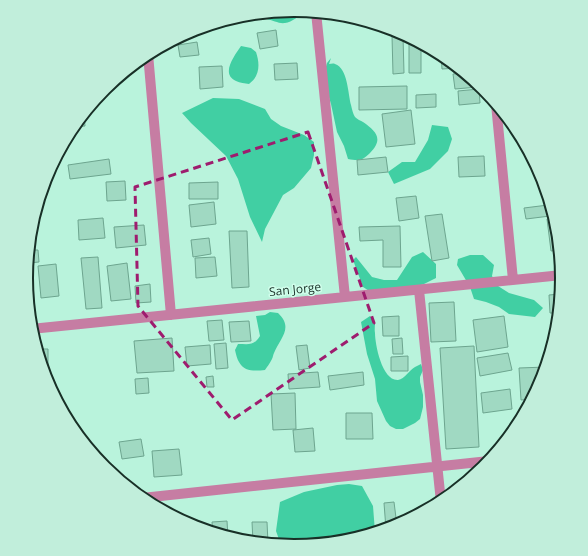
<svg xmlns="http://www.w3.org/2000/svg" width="588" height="556" viewBox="0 0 588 556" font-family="'Open Sans',sans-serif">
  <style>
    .green { fill: #41cfa3 }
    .building { fill: #a0d9c2; stroke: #6da58f }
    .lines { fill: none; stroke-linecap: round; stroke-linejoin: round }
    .minor { stroke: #c67da3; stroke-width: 10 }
    .marked { fill: none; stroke: #9e1c6e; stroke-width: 3; stroke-dasharray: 8 5; stroke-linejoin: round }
    .labels { text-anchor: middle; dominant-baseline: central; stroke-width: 3; stroke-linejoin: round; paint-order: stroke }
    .street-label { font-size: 12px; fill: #183027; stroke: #d0feeb }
    .rim { fill: none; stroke: #183027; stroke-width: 2 }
  </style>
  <rect width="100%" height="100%" fill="#b9f3dc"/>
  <path class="green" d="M294,10L304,11C300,16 292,22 285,23C279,24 273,20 266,19C255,19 251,25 239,17L238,16Z
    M241,46L251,48L256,52C260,64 260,76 249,84C245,83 240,83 236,81C220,74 235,55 241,46Z
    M331,58L329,64C331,64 333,63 335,64C348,68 348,95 351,105C352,109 353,114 355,117C357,119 361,121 363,122C376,131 384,139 370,153C362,161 359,161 348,159L344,146L337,132L331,104L325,84V70L327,63Z
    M213,98L239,99L265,109L271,119L281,126L304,135L314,142V155L311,168L294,188L283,195L265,229L262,242L250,217L238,179L226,156L191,123L182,113Z
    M432,125L448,127L452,139L448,151L430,169L394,184L388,172L402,162H415L428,140Z
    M423,252L436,264V278L424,284L400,292L374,294L363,287L353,260L356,257L372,277L384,280H397L412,257Z
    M470,255H483L494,265L492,276L498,286L509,293L534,300L543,308L535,317L509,314L499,307L486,302L474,299L470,287L457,265L458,259Z
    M270,312L278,313C294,328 280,338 274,353C273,355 273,357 272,359C270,363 267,367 265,370C255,371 244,372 239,362C237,359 236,354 235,350L238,344C249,344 254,346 260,336L256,316L265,315Z
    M370,316C370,316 373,319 374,320C376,324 374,328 375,333C375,344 382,381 398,380C405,379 409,370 415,367C417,366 419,365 421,364L423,370L420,377V382L423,395V407L420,419L415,423L403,429H396L390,426L386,421L377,401L375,379L367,354L361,322Z
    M110,469L117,470L121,474L120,480L108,470Z
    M349,484L362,486L373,506L375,532L346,541L294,546L281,545L276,531L280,502L304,492L337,485Z"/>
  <path class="building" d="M276,30L278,46L260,49L257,33Z
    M392,36H403L404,73L393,74Z
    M409,37L421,43V73H409Z
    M197,42L199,55L180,57L178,45Z
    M441,55H443L458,68L442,69Z
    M297,63L298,79L275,80L274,64Z
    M222,66L223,87L200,89L199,67Z
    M465,73L477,83L478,87L455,89L453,74Z
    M407,86V109L359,110V87Z
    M479,89L480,103L459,105L458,91Z
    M436,94V107L416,108V95Z
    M411,110L415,144L386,147L382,114Z
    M84,113L85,126L73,127Z
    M484,156L485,176L459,177L458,157Z
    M386,157L388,172L358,175L357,160Z
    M109,159L111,174L70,179L68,165Z
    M125,181L126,200L107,201L106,182Z
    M218,182V199H189V183Z
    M416,196L419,218L399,221L396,198Z
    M214,202L216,224L191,227L189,205Z
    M548,205L550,216L526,219L524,208Z
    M442,214L449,258L432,261L425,216Z
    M103,218L105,238L79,240L78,220Z
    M554,218L557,226L559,250L551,251L547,219Z
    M144,225L146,245L116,248L114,227Z
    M400,226L401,267H383V240L360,241L359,227Z
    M229,231H247L249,287L232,288Z
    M209,238L211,254L193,257L191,240Z
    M29,250H38L39,262L28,263Z
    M98,257L102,308L86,309L81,258Z
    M215,257L217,276L196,278L195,258Z
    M127,263L131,299L111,301L107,266Z
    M56,264L59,296L41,298L38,266Z
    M150,284L151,302L136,303L135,286Z
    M560,294L559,313H550L549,295Z
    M454,302L456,341L431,342L429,303Z
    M399,316V336H383L382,317Z
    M504,316L508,347L477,352L473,320Z
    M222,320L224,340L209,341L207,321Z
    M249,321L251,341L231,342L229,322Z
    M172,338L174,371L137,373L134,341Z
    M402,338L403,354H393L392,339Z
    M226,343L228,368L216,369L214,344Z
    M210,345L211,364L187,366L185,347Z
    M307,345L310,368L299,370L296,346Z
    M474,346L479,447L446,449L440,348Z
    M37,349H48V374H45Z
    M508,353L512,370L480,376L477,358Z
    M408,356V371H391V357Z
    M546,367L542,381L532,399L521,400L519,368Z
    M318,372L320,387L289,389L288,374Z
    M363,372L364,385L330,390L328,376Z
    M213,376L214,387H207L206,377Z
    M148,378L149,393L136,394L135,379Z
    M510,389L512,409L483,413L481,393Z
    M295,393L296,429L273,430L271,394Z
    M346,413H372L373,439H346Z
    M313,428L315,451L295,452L293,430Z
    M141,439L144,456L122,459L119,442Z
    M90,449L98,450V460Z
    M179,449L182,475L154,477L152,451Z
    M394,502L397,526L386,529L384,503Z
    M227,521L228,537L213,532L212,522Z
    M252,522H267L268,543L253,542Z"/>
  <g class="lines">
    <path class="minor" d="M316,12L345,297
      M148,54L171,315
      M496,104L513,280
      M419,290L441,502
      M31,329L562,275
      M142,498L489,461"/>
  </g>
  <path class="marked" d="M308,132L374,323L232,420L138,306L135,187Z"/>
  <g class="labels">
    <g class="street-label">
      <text transform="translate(295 289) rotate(-6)">San Jorge</text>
    </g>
  </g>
  <path d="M0 0H588V556H0ZM33 278a261 261 0 1 1 522 0a261 261 0 1 1-522 0Z" fill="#c1eedb" fill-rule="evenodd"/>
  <path class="rim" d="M33 278a261 261 0 1 1 522 0a261 261 0 1 1-522 0Z"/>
</svg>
